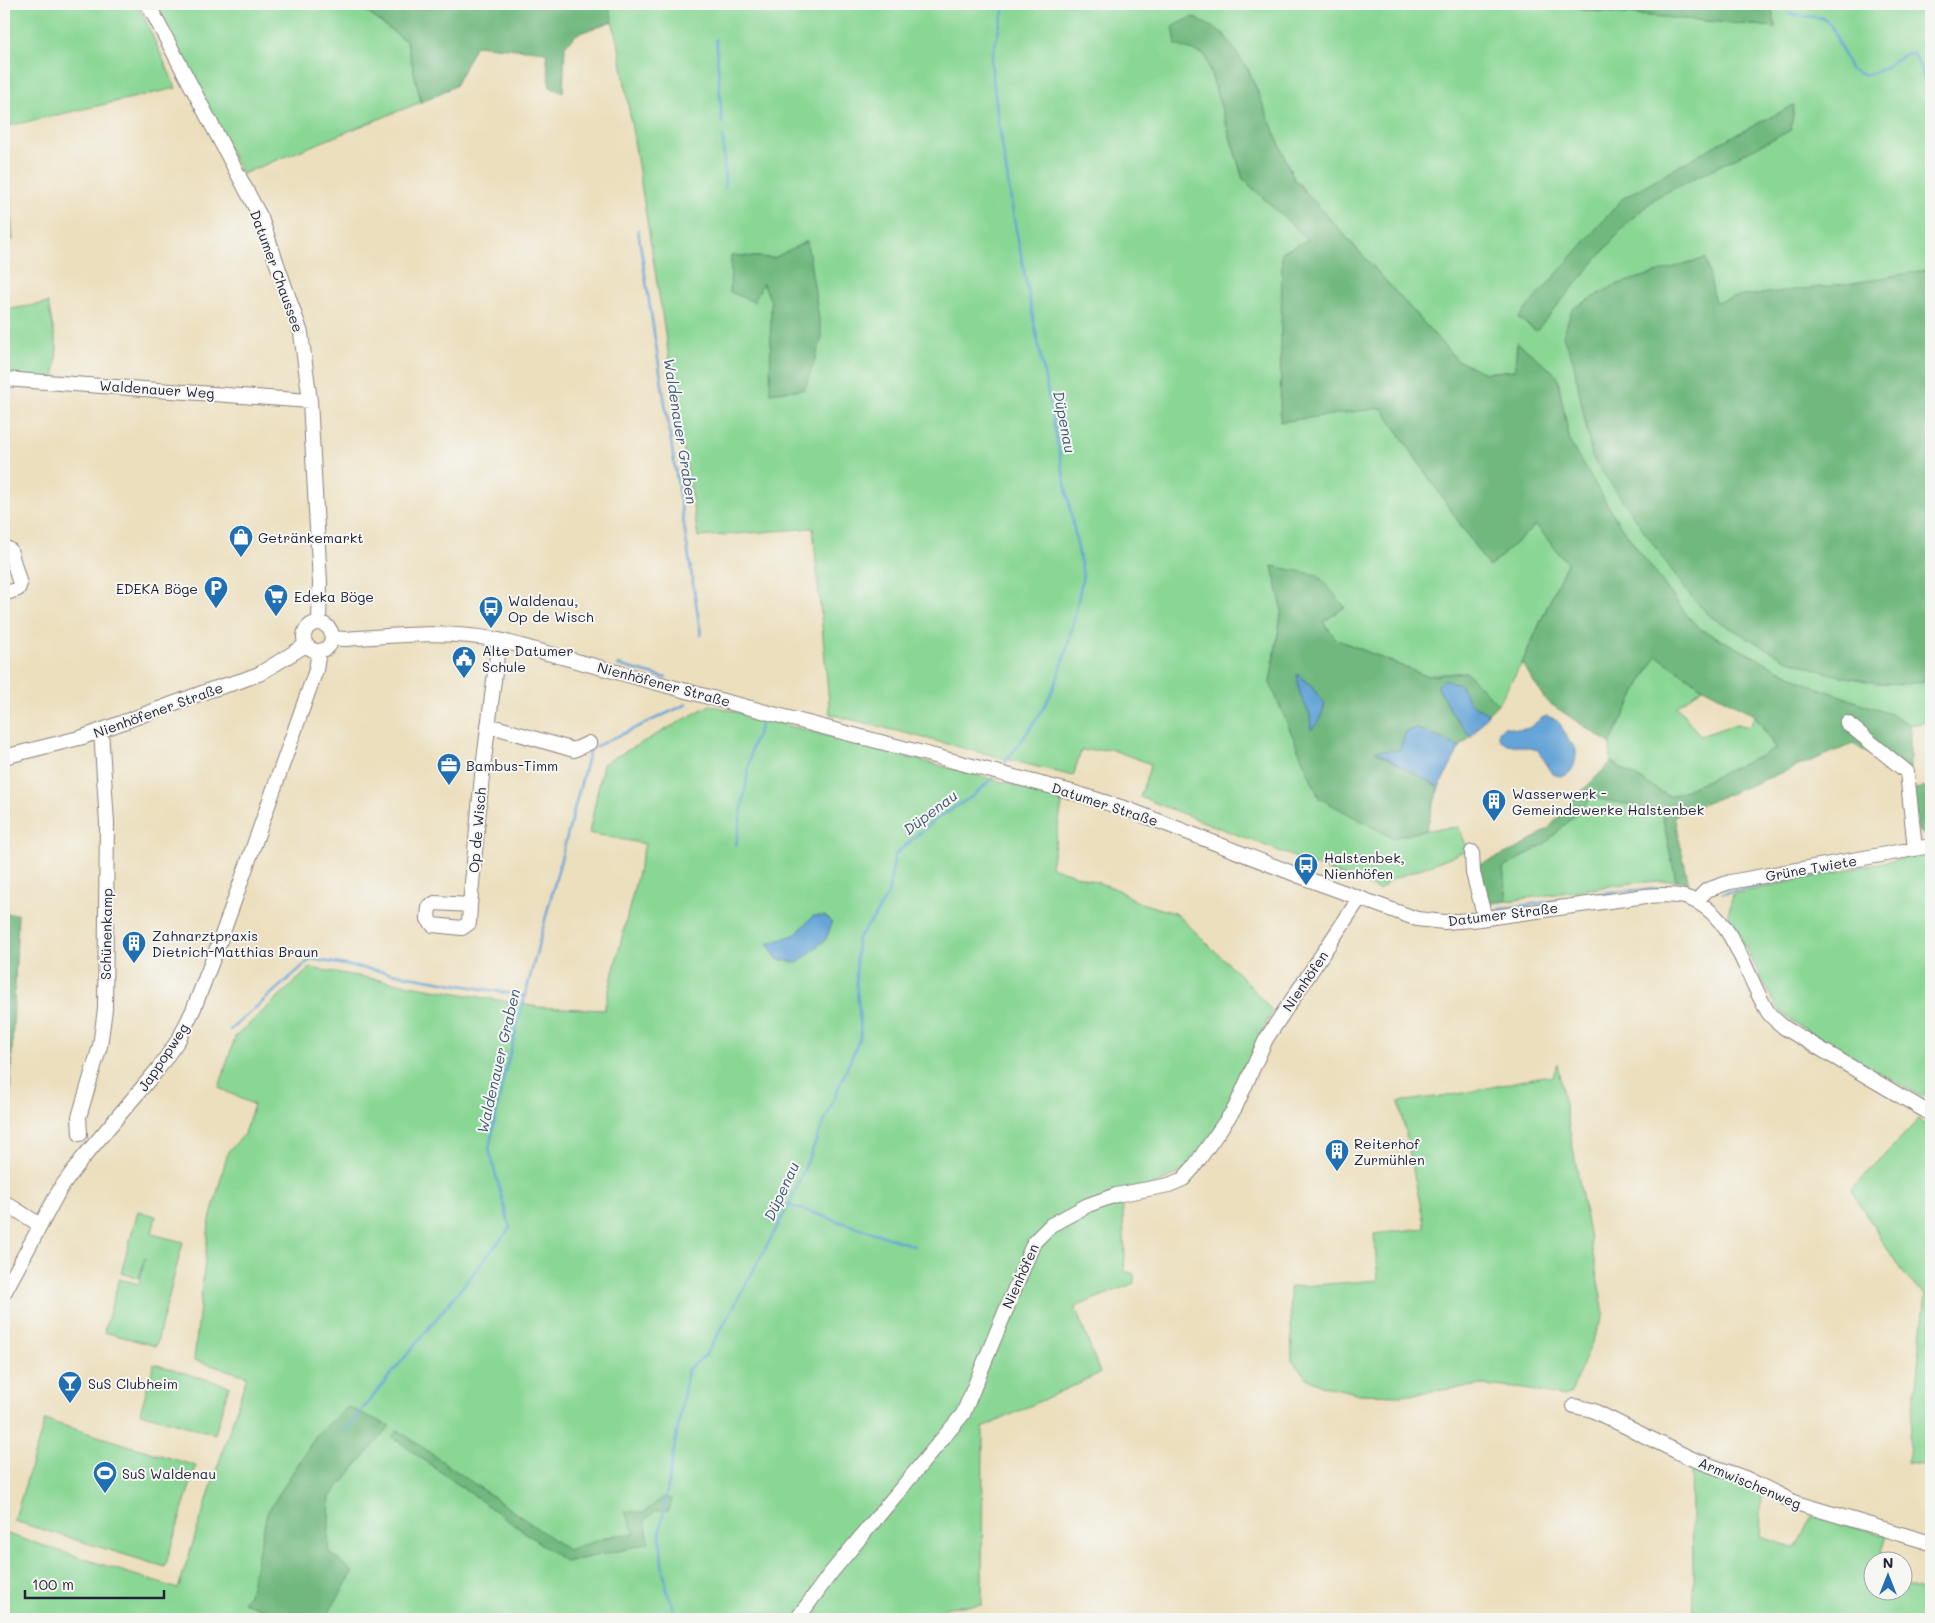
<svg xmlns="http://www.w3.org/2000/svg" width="1935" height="1623" viewBox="0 0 1935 1623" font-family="Mali,sans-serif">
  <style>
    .green { fill: #8ad795; stroke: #567c68 }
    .forest { fill: #6fb87e; stroke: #486d5c }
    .water { fill: #65a4d7; stroke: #446389 }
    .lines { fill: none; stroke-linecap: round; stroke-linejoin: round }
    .stream { stroke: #65a4d7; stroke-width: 2.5 }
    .minor-casing { stroke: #87807c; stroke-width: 16 }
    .minor { stroke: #fff; stroke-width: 14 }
    .labels { text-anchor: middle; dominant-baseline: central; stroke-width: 4; stroke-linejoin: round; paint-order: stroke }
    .street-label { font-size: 14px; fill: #22223b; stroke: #f6f6f2 }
    .poi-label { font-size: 14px; fill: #22223b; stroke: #f6f6f2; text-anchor: start }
    .water-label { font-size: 15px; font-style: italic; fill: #3d5679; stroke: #f6f6f2 }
  </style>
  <rect width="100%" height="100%" fill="#f6f6f2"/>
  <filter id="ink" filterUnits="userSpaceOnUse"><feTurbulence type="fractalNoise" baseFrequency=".02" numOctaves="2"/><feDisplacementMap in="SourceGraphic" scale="10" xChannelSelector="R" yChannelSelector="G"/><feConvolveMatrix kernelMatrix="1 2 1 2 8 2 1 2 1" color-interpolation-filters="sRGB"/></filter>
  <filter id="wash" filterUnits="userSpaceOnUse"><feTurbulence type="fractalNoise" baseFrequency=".0096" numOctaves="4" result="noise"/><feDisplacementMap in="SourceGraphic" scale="20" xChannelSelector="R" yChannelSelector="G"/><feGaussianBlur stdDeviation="1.12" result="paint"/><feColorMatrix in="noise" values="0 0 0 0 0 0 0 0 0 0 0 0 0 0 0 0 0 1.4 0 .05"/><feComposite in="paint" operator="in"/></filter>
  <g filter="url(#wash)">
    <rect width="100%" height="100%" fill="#ecdfbe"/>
    <path class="green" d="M4,4H138L176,88L4,127Z
      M152,4H356L407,42L421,102L242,174Z
      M607,4H1571L1582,10L1776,27L1770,4H1931V721L1910,725L1892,715L1810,685L1700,629L1686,614L1619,524L1570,443L1557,375L1517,343L1515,370L1484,373L1457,360L1294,179L1248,69L1205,55L1243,179L1309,240L1382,408L1489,567L1536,525L1567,563L1522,663L1498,704L1466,672L1426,676L1336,639L1323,622L1345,607L1272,566L1282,608L1270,683L1393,838L1426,830L1459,827L1468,850L1391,880L1379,890L1140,797L1151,764L1110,749L1081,751L1073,776L830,714L813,528L698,537L618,41Z
      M4,129L13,240L4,241Z
      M48,303L57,348L54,381L4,377V310Z
      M1657,655L1703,688L1677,706L1700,736L1736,724L1750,727L1755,715L1776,750L1670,797L1611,762L1610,743L1640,684Z
      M710,705L1063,798L1051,867L1114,888L1138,902L1177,914L1245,980L1273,1012L1265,1025L1231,1106L1194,1165L1158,1184L1122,1194L1125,1255L1124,1271L1134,1274V1283L1075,1307L1100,1373L983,1428L982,1605L945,1607L934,1619H5L4,1617V1533L178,1589L247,1376L194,1360L209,1224L228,1151L243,1136L254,1105L219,1088L235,1037L310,968L538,1007L604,1010L645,844L589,833L603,764Z
      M1592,798L1661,810L1676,880L1630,883L1507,901L1503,868L1546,843Z
      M1931,852V1084L1922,1097L1791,1021L1777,1008L1728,914L1733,894Z
      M1557,1063L1604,1313L1571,1393L1563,1397L1525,1389L1483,1385L1401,1395L1360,1394L1321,1385L1306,1377L1292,1361L1290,1287L1378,1280L1374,1234L1425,1228L1399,1102L1464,1093L1543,1076L1553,1077Z
      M1918,1120L1931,1128V1466L1907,1463L1926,1294L1914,1285L1904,1275L1851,1190Z
      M138,1211L156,1216L152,1234L183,1242L156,1346L104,1332L119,1279L139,1284L145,1258L139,1278L121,1273Z
      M154,1364L229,1386L215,1434L140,1413Z
      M45,1420L196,1466L165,1567L14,1521Z
      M1691,1464L1762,1493L1760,1537L1796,1548L1812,1515L1887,1536L1879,1560H1872V1590H1902L1903,1585L1931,1594V1619H1694Z"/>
    <path class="forest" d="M356,4H608L613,21L577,34L565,46L563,93L550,87L546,52L476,45L455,86L421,102L407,42Z
      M1572,4H1770L1776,27L1582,10Z
      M1193,17L1223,33L1248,69L1294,179L1457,360L1485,373L1515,370L1517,342L1557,375L1570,443L1619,524L1686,614L1700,629L1810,685L1893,715L1910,725V769L1896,770L1853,744L1674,816L1689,884L1676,880L1661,810L1592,798L1546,843L1503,868L1507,901L1487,904L1477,875L1479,865L1523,846L1549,828L1576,797L1611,762L1670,797L1776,749L1755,715L1703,688L1657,656L1640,684L1610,743L1546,701L1522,663L1567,563L1536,525L1489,567L1382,408L1280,422L1282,252L1308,240L1243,179L1205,55L1176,45L1173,26Z
      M1794,105L1791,130L1657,197L1630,220L1536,331L1518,318L1623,198L1714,146Z
      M807,241L822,338L805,389L770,393L771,302L763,283L754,302L730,292L731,255L774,258Z
      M1706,258L1715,302L1735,297L1853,283L1931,269V680L1907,684L1876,683L1831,674L1785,659L1711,617L1687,592L1592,457L1573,360L1563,336L1572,309L1615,285Z
      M1272,566L1318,575L1345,607L1323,622L1336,639L1426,676L1466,672L1498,704L1488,714L1470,703L1461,686H1437L1454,716L1471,737L1460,747L1418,729L1406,731L1400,750L1376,752L1439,787L1426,830L1393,838L1319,798L1270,683L1282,609Z
      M1931,787V834L1924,835L1918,831L1912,789Z
      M4,914H18L10,1095H4Z
      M348,1407L390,1426L330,1497L328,1551L353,1572L325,1619H294L243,1602L249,1595L267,1513L317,1434Z
      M398,1430L568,1550L615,1535L635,1534L625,1511L643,1513L664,1497L672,1499L669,1511H655L645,1521L649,1542L623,1550L566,1562L392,1437Z"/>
    <path class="water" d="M1297,674L1310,685L1325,704L1319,722L1311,730L1310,715L1300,695Z
      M1445,679L1461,686L1470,703L1488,714L1471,737L1454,716L1437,686Z
      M1547,716C1561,721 1560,724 1566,736C1568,741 1573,745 1576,749C1577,764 1571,782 1553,774L1538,750L1503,743L1499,738V731L1503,727C1511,726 1517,731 1525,729C1533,728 1538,718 1547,716Z
      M1418,729L1460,747L1439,787L1375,751L1400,750L1406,731Z
      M813,916H825L832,923L826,939L798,963L777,959L768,944L796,934Z"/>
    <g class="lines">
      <path class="stream" d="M1789,14L1823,18L1831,25L1850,69C1854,71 1858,73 1861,74C1881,78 1895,53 1914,53L1926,84L1931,88
        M716,39L722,123
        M723,136L725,187
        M638,230L701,635
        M618,665L666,678
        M1000,769C1018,745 1041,717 1053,689C1068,655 1076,612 1083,575L1014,219L998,119L991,61L1005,4
        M736,845L752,747L761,725
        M1723,893L1834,870
        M1494,910L1612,892L1668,888
        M230,1030L311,959L524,996
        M789,1205L914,1246
        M345,1431L510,1228L489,1149L504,1076L590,749L687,704
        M678,1619L668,1594L662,1564L660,1531L688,1369L705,1356L727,1319L789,1205L861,1035L856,978L857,939L874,918L888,894L895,855L933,821L973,796L994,777"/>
    </g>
  </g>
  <g filter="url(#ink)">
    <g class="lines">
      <defs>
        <path id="minor" d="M148,4L261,218L301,333L310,401L320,583L319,623
          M4,379L310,401
          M4,547L10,550L20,584L18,589L4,594
          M304 637a14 14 0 1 1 28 0a14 14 0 1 1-28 0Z
          M332,638L345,639C396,635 448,630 499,640L716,699L1072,792L1130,810L1310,880L1406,915L1417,919L1444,922L1472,920L1646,896C1659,895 1672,894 1684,897C1733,910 1744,974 1768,1012C1772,1018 1779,1023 1785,1028L1931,1114
          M1847,723L1907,772L1915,849
          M488,725L574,750L589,743
          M4,757L83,737L210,690L240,681L259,674L306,645
          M1472,852L1473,873L1485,918
          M1696,901L1707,890L1730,882L1931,846
          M435,903L470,905L469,923L462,928L433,925L428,919L429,907Z
          M470,905L482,776L499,640
          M80,1134L79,1117L100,1046L105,1009L107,823L101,730
          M4,1202L40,1225
          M4,1293L60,1189L82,1159L158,1069L179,1039L194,1008L221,938L316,670L319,651
          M1574,1406L1592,1410L1690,1458L1745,1478L1796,1503L1931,1543
          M797,1619L830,1574L963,1414L1034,1242L1051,1225L1088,1205L1116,1195L1169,1185L1183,1179L1193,1168L1235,1108L1266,1039L1359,899"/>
      </defs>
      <use href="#minor" class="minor-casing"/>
      <use href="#minor" class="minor"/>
    </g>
  </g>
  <defs>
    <symbol id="shop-pin" viewBox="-11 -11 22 30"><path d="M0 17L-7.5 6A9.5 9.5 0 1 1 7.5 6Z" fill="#1f6fb2" stroke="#f6f6f2"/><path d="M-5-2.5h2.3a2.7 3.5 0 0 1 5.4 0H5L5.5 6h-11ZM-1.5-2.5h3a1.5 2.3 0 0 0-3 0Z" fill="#fff"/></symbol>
    <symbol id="parking-pin" viewBox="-11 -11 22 30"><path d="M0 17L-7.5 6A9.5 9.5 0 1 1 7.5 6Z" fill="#1f6fb2" stroke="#f6f6f2"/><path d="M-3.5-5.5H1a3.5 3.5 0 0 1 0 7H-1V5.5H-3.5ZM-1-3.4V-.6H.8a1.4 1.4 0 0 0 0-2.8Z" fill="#fff"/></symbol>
    <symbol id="supermarket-pin" viewBox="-11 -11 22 30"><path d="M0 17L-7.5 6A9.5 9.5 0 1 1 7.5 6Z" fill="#1f6fb2" stroke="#f6f6f2"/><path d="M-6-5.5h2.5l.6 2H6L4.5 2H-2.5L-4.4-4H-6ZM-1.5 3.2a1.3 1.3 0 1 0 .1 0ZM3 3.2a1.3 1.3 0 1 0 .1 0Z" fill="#fff"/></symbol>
    <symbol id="bus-pin" viewBox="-11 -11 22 30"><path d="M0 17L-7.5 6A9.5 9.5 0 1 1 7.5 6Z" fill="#1f6fb2" stroke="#f6f6f2"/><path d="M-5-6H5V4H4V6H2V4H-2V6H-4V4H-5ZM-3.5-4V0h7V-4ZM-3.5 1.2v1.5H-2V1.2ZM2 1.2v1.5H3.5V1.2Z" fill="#fff"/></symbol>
    <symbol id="civic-pin" viewBox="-11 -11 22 30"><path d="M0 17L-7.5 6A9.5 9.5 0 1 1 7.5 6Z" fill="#1f6fb2" stroke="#f6f6f2"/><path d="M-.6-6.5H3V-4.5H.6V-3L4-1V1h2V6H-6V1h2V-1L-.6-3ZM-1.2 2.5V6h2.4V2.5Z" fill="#fff"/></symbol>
    <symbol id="office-pin" viewBox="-11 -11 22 30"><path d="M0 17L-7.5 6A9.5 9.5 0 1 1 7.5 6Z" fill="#1f6fb2" stroke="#f6f6f2"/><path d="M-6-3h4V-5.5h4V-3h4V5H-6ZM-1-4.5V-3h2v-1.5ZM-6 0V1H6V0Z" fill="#fff"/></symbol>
    <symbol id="building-pin" viewBox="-11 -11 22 30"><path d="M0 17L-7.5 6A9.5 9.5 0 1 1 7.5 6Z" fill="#1f6fb2" stroke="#f6f6f2"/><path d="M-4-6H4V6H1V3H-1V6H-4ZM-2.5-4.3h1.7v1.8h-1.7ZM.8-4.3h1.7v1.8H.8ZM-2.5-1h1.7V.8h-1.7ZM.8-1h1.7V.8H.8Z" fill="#fff"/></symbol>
    <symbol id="bar-pin" viewBox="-11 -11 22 30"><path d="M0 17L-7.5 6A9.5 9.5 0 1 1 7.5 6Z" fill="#1f6fb2" stroke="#f6f6f2"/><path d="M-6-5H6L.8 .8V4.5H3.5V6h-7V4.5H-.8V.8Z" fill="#fff"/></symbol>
    <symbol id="stadium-pin" viewBox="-11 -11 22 30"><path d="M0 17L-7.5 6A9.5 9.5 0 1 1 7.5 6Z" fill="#1f6fb2" stroke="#f6f6f2"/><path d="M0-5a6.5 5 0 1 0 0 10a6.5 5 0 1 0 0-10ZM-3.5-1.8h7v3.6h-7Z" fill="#fff"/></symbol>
  </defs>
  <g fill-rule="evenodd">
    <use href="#shop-pin" x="227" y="523" width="28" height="38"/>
    <use href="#parking-pin" x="202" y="574" width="28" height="38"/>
    <use href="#supermarket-pin" x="262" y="582" width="28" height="38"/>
    <use href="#bus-pin" x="477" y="594" width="28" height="38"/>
    <use href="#civic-pin" x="450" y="644" width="28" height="38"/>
    <use href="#office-pin" x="435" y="751" width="28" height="38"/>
    <use href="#building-pin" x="1480" y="787" width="28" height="38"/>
    <use href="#bus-pin" x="1292" y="851" width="28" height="38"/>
    <use href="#building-pin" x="120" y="929" width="28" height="38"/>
    <use href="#building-pin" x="1323" y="1137" width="28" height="38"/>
    <use href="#bar-pin" x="56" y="1369" width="28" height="38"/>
    <use href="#stadium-pin" x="91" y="1459" width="28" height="38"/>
  </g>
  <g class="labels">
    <g class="street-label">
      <text transform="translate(277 271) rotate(70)">Datumer Chaussee</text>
      <text transform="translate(157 389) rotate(4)">Waldenauer Weg</text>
      <text transform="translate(664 684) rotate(15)">Nienhöfener Straße</text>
      <text transform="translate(158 710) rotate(-20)">Nienhöfener Straße</text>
      <text transform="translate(1105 804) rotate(18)">Datumer Straße</text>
      <text transform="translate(477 830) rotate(-85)">Op de Wisch</text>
      <text transform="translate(1811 868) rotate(-10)">Grüne Twiete</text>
      <text transform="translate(1503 914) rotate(-7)">Datumer Straße</text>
      <text transform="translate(106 934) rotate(-89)">Schünenkamp</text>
      <text transform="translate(1305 981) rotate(-56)">Nienhöfen</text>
      <text transform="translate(163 1057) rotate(-56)">Jappopweg</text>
      <text transform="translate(1020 1276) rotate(-66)">Nienhöfen</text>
      <text transform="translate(1750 1483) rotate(23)">Armwischenweg</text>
    </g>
    <g class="poi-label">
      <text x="258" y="537">Getränkemarkt</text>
      <text x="198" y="588" text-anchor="end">EDEKA Böge</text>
      <text x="294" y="596">Edeka Böge</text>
      <text x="508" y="600">Waldenau,<tspan x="508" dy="16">Op de Wisch</tspan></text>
      <text x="482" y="650">Alte Datumer<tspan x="482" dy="16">Schule</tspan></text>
      <text x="466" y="765">Bambus-Timm</text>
      <text x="1512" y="793">Wasserwerk -<tspan x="1512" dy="16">Gemeindewerke Halstenbek</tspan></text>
      <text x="1324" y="857">Halstenbek,<tspan x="1324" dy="16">Nienhöfen</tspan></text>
      <text x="152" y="935">Zahnarztpraxis<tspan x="152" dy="16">Dietrich-Matthias Braun</tspan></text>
      <text x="1354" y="1143">Reiterhof<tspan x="1354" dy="16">Zurmühlen</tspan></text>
      <text x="88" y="1383">SuS Clubheim</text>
      <text x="122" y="1473">SuS Waldenau</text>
    </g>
    <g class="water-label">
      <text transform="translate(1065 422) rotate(79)">Düpenau</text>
      <text transform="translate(681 431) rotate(81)">Waldenauer Graben</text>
      <text transform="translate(930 812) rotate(-37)">Düpenau</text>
      <text transform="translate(498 1061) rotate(-77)">Waldenauer Graben</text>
      <text transform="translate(781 1191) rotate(-65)">Düpenau</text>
    </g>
  </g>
  <rect width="1935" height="1623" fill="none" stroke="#f6f6f2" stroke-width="20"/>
  <g transform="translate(1888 1576)"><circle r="24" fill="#f6f6f2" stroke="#a1a1a9"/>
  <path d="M0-4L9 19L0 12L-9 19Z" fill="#1f6fb2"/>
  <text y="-8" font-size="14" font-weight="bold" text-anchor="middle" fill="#22223b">N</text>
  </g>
  <path d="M25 1590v8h139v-8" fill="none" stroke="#22223b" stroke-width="2.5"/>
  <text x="32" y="1590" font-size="15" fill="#22223b" stroke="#f6f6f2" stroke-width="4" paint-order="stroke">100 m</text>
</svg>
